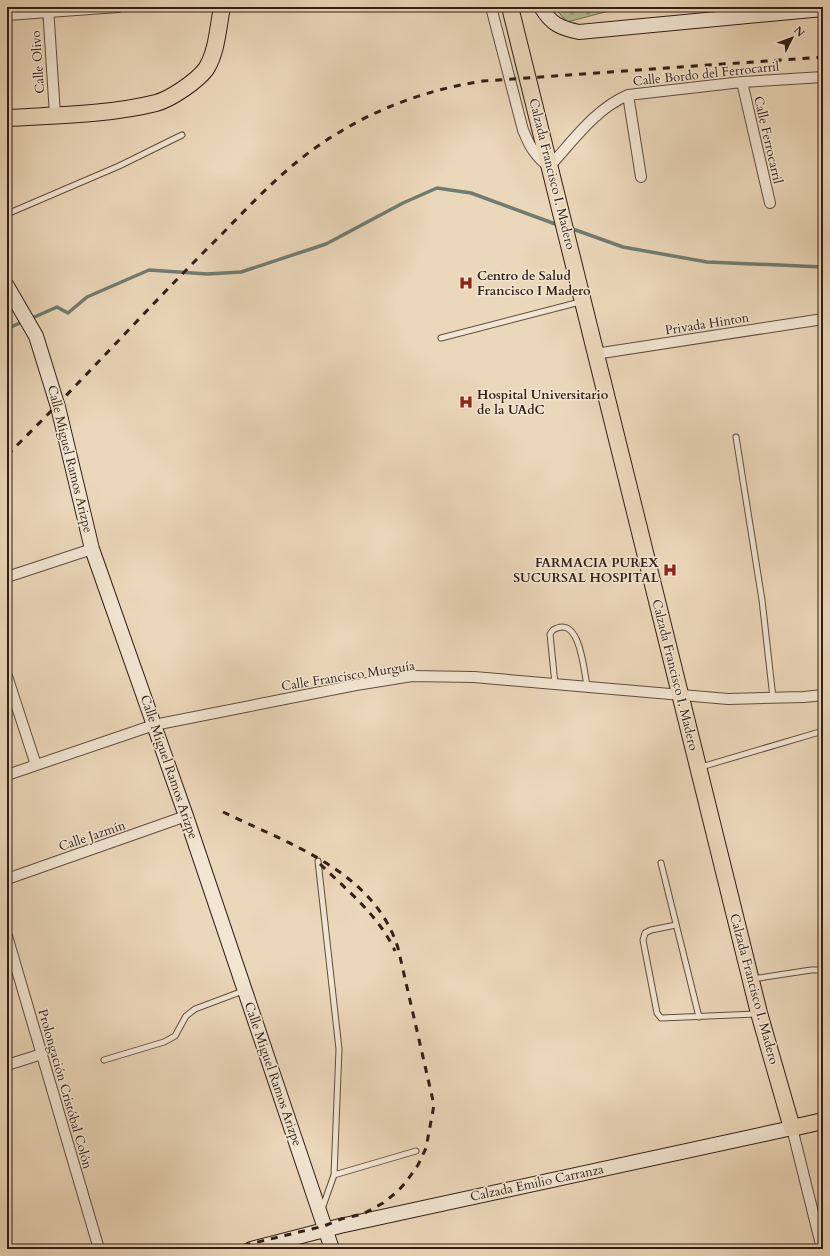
<svg xmlns="http://www.w3.org/2000/svg" width="830" height="1256" viewBox="0 0 830 1256" font-family="Cardo,serif">
  <style>
    .cemetery { fill: url(#cemetery-stones); stroke: #736f54 }
    .lines { fill: none; stroke-linecap: round; stroke-linejoin: round }
    .stream { stroke: #6f7c71; stroke-width: 3.5 }
    .lane-casing { stroke: #604d3f; stroke-width: 7 }
    .street-casing { stroke: #604d3f; stroke-width: 12 }
    .secondary-casing { stroke: #321f16; stroke-width: 16 }
    .primary-casing { stroke: #321f16; stroke-width: 18 }
    .lane { stroke: #f2e5d2; stroke-width: 5 }
    .street { stroke: #f2e5d2; stroke-width: 10 }
    .secondary { stroke: #f2e5d2; stroke-width: 14 }
    .primary { stroke: #ebd7b9; stroke-width: 16 }
    .rail { stroke: #321f16; stroke-width: 3; stroke-dasharray: 7 7; stroke-linecap: butt }
    .labels { text-anchor: middle; dominant-baseline: central; stroke-width: 3; stroke-linejoin: round; paint-order: stroke }
    .street-label { font-size: 13px; fill: #321f16; stroke: #f2e5d2 }
    .poi-label { font-size: 13px; font-weight: bold; fill: #321f16; stroke: #f2e5d2; text-anchor: start }
  </style>
  <defs>
    <pattern id="cemetery-stones" width="16" height="16" patternUnits="userSpaceOnUse"><rect width="16" height="16" fill="#b4bf91"/><path d="M2 7V4a2 2 0 0 1 4 0v3zM10 15v-3a2 2 0 0 1 4 0v3z" fill="#9ba47c"/></pattern>
  </defs>
  <rect width="100%" height="100%" fill="#ebd7b9"/>
  <filter id="stains"><feTurbulence type="fractalNoise" baseFrequency=".005" numOctaves="4"/><feColorMatrix values="0 0 0 0 .2 0 0 0 0 .09 0 0 0 0 .02 0 0 0 .5 -.17"/></filter>
  <radialGradient id="worn" r=".72"><stop offset=".6" stop-color="#630" stop-opacity="0"/><stop offset="1" stop-color="#630" stop-opacity=".3"/></radialGradient>
  <path class="cemetery" d="M554,7H624L567,22Z"/>
  <g class="lines">
    <path class="stream" d="M570,228L623,247L707,262L823,267
      M30,319L57,307L68,313L87,297L149,270L207,274L241,272L326,244L403,203L437,188L471,193L558,225
      M7,329L24,321"/>
    <defs>
      <path id="lane" d="M7,214L119,166L182,135
        M441,338L580,302
        M736,437L762,600L773,698
        M555,684L550,634L553,630C580,613 584,671 587,686
        M701,767L823,731
        M318,861L339,1049L334,1175L322,1209
        M661,863L699,1017
        M676,925L651,930L645,933L643,940L657,1013L661,1018L756,1014
        M752,979L811,970H823
        M104,1060L164,1042L175,1036L186,1016L195,1009L243,991
        M334,1175L416,1151"/>
      <path id="street" d="M48,7L55,115
        M491,7L523,130C530,147 535,156 549,167C573,141 595,109 628,95L742,82L823,77
        M7,15L118,7
        M742,82L770,203
        M628,95L641,177
        M595,354L823,319
        M7,577L92,549
        M7,676L36,765
        M7,775L154,725L356,685L412,676L474,677L728,699L804,697L823,695
        M7,879L186,816
        M7,936L99,1249
        M7,1065L42,1054
        M792,1128L822,1249"/>
      <path id="secondary" d="M541,7C551,24 560,28 579,32L823,9
        M7,286L36,336L58,407L92,549L186,816L332,1249
        M251,1249L340,1226L792,1128"/>
      <path id="primary" d="M510,7L759,1013L792,1128L823,1121
        M7,118C56,115 108,115 156,103C171,99 197,81 206,69C217,52 218,27 222,7"/>
    </defs>
    <use href="#lane" class="lane-casing"/>
    <use href="#street" class="street-casing"/>
    <use href="#secondary" class="secondary-casing"/>
    <use href="#primary" class="primary-casing"/>
    <use href="#lane" class="lane"/>
    <use href="#street" class="street"/>
    <use href="#secondary" class="secondary"/>
    <use href="#primary" class="primary"/>
    <path class="rail" d="M7,455C80,384 147,308 219,237C256,199 292,160 338,133C382,106 431,89 483,81L823,57
      M223,812C289,844 374,871 398,948L434,1105L426,1148L418,1165L406,1182L397,1192L383,1203L363,1214L341,1219L324,1226L229,1249
      M320,864C348,891 379,916 395,951"/>
  </g>
  <defs>
    <symbol id="hospital-bare" viewBox="-9 -9 18 18"><path d="M-5-5h3v3.5h4V-5h3V5h-3V1.5h-4V5h-3Z" fill="#8f2418" stroke="#f2e5d2" stroke-width="2.5" paint-order="stroke"/></symbol>
  </defs>
  <g fill-rule="evenodd">
    <use href="#hospital-bare" x="456" y="273" width="20" height="20"/>
    <use href="#hospital-bare" x="456" y="392" width="20" height="20"/>
    <use href="#hospital-bare" x="660" y="560" width="20" height="20"/>
  </g>
  <g class="labels">
    <g class="street-label">
      <text transform="translate(38 62) rotate(-94)">Calle Olivo</text>
      <text transform="translate(706 74) rotate(-6)">Calle Bordo del Ferrocarril</text>
      <text transform="translate(768 140) rotate(77)">Calle Ferrocarril</text>
      <text transform="translate(552 174) rotate(76)">Calzada Francisco I. Madero</text>
      <text transform="translate(707 324) rotate(-9)">Privada Hinton</text>
      <text transform="translate(70 459) rotate(76)">Calle Miguel Ramos Arizpe</text>
      <text transform="translate(675 675) rotate(76)">Calzada Francisco I. Madero</text>
      <text transform="translate(348 676) rotate(-9)">Calle Francisco Murguía</text>
      <text transform="translate(169 767) rotate(71)">Calle Miguel Ramos Arizpe</text>
      <text transform="translate(92 836) rotate(-19)">Calle Jazmín</text>
      <text transform="translate(754 989) rotate(75)">Calzada Francisco I. Madero</text>
      <text transform="translate(273 1074) rotate(71)">Calle Miguel Ramos Arizpe</text>
      <text transform="translate(65 1089) rotate(74)">Prolongación Cristóbal Colón</text>
      <text transform="translate(537 1183) rotate(-12)">Calzada Emilio Carranza</text>
    </g>
    <g class="poi-label">
      <text x="477" y="276">Centro de Salud<tspan x="477" dy="15">Francisco I Madero</tspan></text>
      <text x="477" y="395">Hospital Universitario<tspan x="477" dy="15">de la UAdC</tspan></text>
      <text x="659" y="563" text-anchor="end">FARMACIA PUREX<tspan x="659" dy="15">SUCURSAL HOSPITAL</tspan></text>
    </g>
  </g>
  <rect width="830" height="1256" fill="none" stroke="#ebd7b9" stroke-width="24"/>
  <rect x="8" y="8" width="814" height="1240" fill="none" stroke="#321f16" stroke-width="2"/>
  <rect x="12" y="12" width="806" height="1232" fill="none" stroke="#321f16"/>
  <g transform="translate(792 38) rotate(48)" stroke="#f2e5d2" stroke-width="3" paint-order="stroke">
  <path d="M0-3L7 15L0 10L-7 15Z" fill="#321f16"/>
  <text y="-6" font-size="11" font-weight="bold" text-anchor="middle" fill="#321f16">N</text>
  </g>
  <rect width="100%" height="100%" filter="url(#stains)"/>
  <rect width="100%" height="100%" fill="url(#worn)"/>
</svg>
